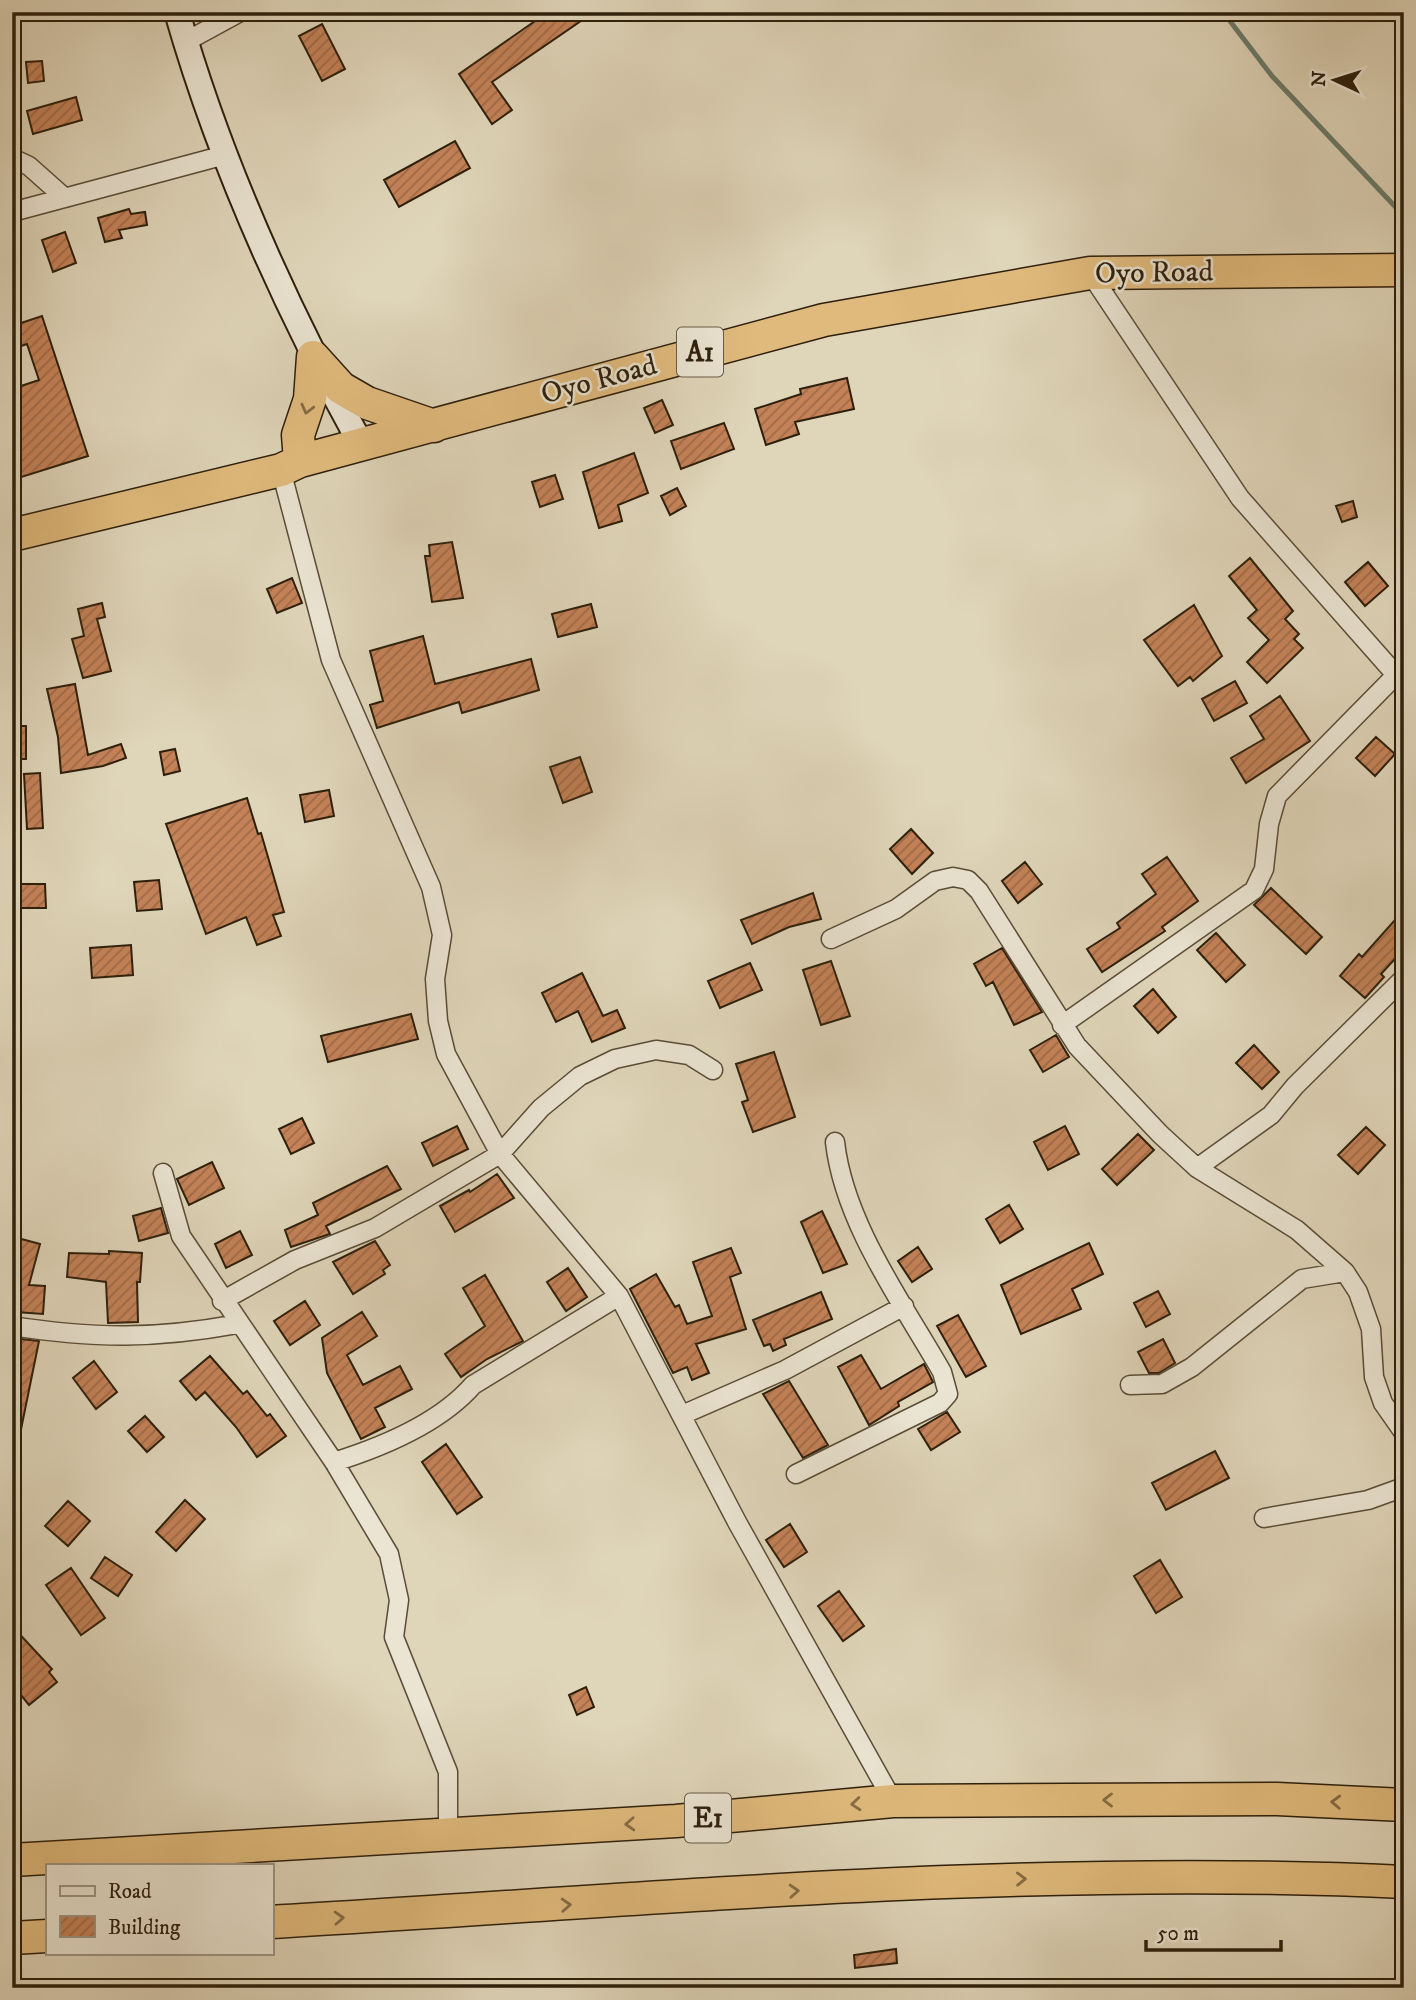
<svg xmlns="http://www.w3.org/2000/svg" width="1416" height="2000" viewBox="0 0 1416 2000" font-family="'IM FELL DW Pica',serif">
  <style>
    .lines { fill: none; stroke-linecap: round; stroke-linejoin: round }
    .stream { stroke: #6b7b6c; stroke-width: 5 }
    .building { fill: url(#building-hatch); stroke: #2d1f0c; stroke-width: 2 }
    .street-casing { stroke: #5a4c37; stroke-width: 21 }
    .secondary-casing { stroke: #2d1f0c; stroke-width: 28 }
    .highway-casing { stroke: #2d1f0c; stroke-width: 35 }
    .street { stroke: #eae4d2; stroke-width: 18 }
    .secondary { stroke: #eae4d2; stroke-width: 24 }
    .highway { stroke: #e0ba7c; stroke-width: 32 }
    .oneway { stroke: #866c44 }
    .labels { text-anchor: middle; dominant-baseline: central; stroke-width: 5; stroke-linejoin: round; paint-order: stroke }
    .shield { fill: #eae4d2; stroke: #665a47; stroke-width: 2 }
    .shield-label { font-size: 28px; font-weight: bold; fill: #2d1f0c }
    .street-label { font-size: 30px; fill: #2d1f0c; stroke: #eae4d2 }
  </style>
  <defs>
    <pattern id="building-hatch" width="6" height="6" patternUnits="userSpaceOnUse" patternTransform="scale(1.75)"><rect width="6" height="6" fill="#c48258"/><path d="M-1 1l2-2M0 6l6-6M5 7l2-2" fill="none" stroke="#a06a47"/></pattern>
  </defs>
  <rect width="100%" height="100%" fill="#dfd5b9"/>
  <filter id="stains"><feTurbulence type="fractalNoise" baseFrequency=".00286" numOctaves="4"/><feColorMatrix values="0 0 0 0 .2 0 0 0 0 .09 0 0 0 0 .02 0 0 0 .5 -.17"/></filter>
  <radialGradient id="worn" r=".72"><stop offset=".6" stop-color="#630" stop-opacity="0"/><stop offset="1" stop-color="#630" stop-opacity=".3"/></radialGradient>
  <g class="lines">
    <path class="stream" d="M1223,12L1272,76L1404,216"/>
  </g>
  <path class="building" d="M548,12H594L492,82L512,110L492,124L459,74Z
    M322,24L345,69L322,81L299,36Z
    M42,61L44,81L28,83L26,62Z
    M76,97L82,120L33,134L27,111Z
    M455,141L470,168L399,207L384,180Z
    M129,209L131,214L145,212L147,225L119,230L122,238L105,242L98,218Z
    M65,232L76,263L53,272L42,240Z
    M42,316L88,456L12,480V389L39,380L27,344L12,349V326Z
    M847,378L854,409L795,422L799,434L766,445L755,409L801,394L800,389Z
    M662,400L673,425L655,433L644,408Z
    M724,423L734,449L681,469L671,441Z
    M634,453L648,493L618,505L622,521L599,528L583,472Z
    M555,475L563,499L540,507L532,482Z
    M677,488L686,506L670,515L661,496Z
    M1353,501L1357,517L1342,522L1336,506Z
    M452,542L463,598L432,602L425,556H430L429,545Z
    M1250,558L1293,611L1285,619L1299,634L1294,639L1303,648L1267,683L1247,662L1269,640L1248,618L1257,610L1229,576Z
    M1368,562L1388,586L1365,606L1345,582Z
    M292,578L302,603L277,613L267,589Z
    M102,603L105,617L97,619L111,671L83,678L72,639L84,636L78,609Z
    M591,604L597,627L558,637L552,614Z
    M1194,605L1222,656L1193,681L1190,677L1178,686L1144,640Z
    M423,636L435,684L531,659L539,690L462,713L459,702L377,728L370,705L383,701L370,651Z
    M1235,681L1247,703L1214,721L1202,699Z
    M75,684L88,755L121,744L126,758L103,766L61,773L58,737L47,689Z
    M1280,696L1310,741L1246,783L1231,758L1264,739L1250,716Z
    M12,726H26V759H12Z
    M1376,737L1395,754L1375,776L1356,758Z
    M175,749L180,771L164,775L160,752Z
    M580,757L592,792L563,803L550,767Z
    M40,773L43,828L27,829L24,774Z
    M329,790L334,816L305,822L300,795Z
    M247,798L258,834L261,833L284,912L273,915L281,936L257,945L246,917L206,934L166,824Z
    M911,829L933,853L912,874L890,849Z
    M1167,857L1198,901L1162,927L1165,931L1102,972L1087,949L1120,928L1117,923L1156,894L1142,874Z
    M1025,862L1042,884L1018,903L1002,881Z
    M159,880L162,909L137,911L134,882Z
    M20,884H45L46,908H20Z
    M1271,888L1322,937L1306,954L1254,905Z
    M813,893L821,919L789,927L752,944L741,920Z
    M1395,920L1404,928V949L1381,974L1384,977L1365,998L1340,976L1359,954L1362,957Z
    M1216,933L1245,965L1226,982L1197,950Z
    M131,945L133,975L92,978L90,948Z
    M1002,948L1042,1012L1014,1025L993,982L986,986L974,964Z
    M831,961L850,1016L821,1025L803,970Z
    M750,963L762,990L720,1008L708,981Z
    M582,973L603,1016L617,1010L625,1028L592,1042L578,1011L556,1022L542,993Z
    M1153,989L1176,1017L1158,1033L1134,1006Z
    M411,1014L418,1039L328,1062L321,1036Z
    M1056,1035L1069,1057L1043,1072L1030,1050Z
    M1254,1045L1279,1072L1262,1089L1236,1063Z
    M774,1052L795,1117L753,1132L742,1102L748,1100L736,1064Z
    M302,1118L314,1143L291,1154L279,1129Z
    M457,1126L468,1149L433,1166L422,1143Z
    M1065,1126L1079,1154L1048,1170L1034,1142Z
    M1366,1127L1385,1145L1358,1174L1338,1155Z
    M1138,1134L1154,1150L1117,1185L1102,1169Z
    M212,1162L224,1188L189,1205L177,1179Z
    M387,1166L401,1189L326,1226L330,1234L291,1247L285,1230L318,1215L313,1203Z
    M497,1174L514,1198L455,1232L440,1206L469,1190L470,1192Z
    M1009,1205L1023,1229L1000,1243L986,1219Z
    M161,1208L168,1233L139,1241L133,1216Z
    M822,1211L847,1264L823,1273L801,1222Z
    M240,1231L252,1255L226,1268L215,1244Z
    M14,1237L40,1244L29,1285L45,1286L43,1314L16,1312L20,1265L12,1263Z
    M375,1241L390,1265L383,1270L385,1274L353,1294L333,1262Z
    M1089,1243L1103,1274L1072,1289L1081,1309L1021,1334L1001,1285Z
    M918,1247L932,1269L912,1282L898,1261Z
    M731,1248L741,1273L730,1277L746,1329L696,1344L709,1373L692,1380L687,1367L673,1373L630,1289L656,1274L675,1307L679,1305L687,1324L712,1316L693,1262Z
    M109,1251L142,1253L140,1282H137L138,1322L108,1323L106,1282L67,1277L69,1253L109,1254Z
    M568,1268L587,1297L566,1311L547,1282Z
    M485,1275L523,1341L487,1359L461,1377L445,1354L485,1326L463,1288Z
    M1158,1291L1170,1314L1146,1327L1134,1303Z
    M821,1292L832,1319L784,1339L786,1345L773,1351L770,1344L764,1346L753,1320Z
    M305,1301L320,1325L290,1345L274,1321Z
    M362,1312L377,1336L347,1355L363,1385L400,1366L412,1389L375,1408L385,1427L361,1439L327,1373L322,1338Z
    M958,1315L986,1366L966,1377L937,1326Z
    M12,1338L39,1341L18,1444L12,1443Z
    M1163,1339L1175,1363L1159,1373H1149L1138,1352Z
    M861,1355L881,1389L924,1364L933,1382L898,1402L899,1406L869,1425L838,1367Z
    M210,1356L243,1394L247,1391L267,1416L270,1414L286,1436L257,1457L236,1427L205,1392L196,1400L180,1381Z
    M94,1361L117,1392L96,1409L73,1378Z
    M789,1381L828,1445L803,1458L763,1394Z
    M947,1412L960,1432L931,1450L918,1429Z
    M145,1416L164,1437L147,1452L128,1431Z
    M446,1444L482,1497L457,1514L422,1462Z
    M1215,1451L1229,1478L1166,1510L1152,1483Z
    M185,1500L205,1519L176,1551L156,1532Z
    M68,1501L90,1521L68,1546L45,1526Z
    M790,1524L807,1552L784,1567L766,1540Z
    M105,1557L132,1575L118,1596L91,1578Z
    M1160,1560L1182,1597L1156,1613L1134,1576Z
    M71,1568L105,1618L81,1635L46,1585Z
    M839,1591L864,1626L843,1641L818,1606Z
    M12,1626L52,1669L49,1672L57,1682L29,1705L12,1684Z
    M586,1687L594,1707L577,1715L569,1695Z
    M896,1949L897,1963L855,1968L854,1955Z"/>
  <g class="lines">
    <defs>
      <path id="street" d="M185,42L240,12
        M12,158L29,166L65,198
        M12,212L225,155
        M1090,273L1240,498L1404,684
        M281,470L331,660L431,887L442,935L435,979L438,1021L446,1054L500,1154L619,1296L737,1522L893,1801
        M831,939L896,909L935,881L953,877L968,880L979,891L1077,1046L1160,1134L1197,1168L1297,1230L1345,1272L1358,1292L1371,1329L1374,1377L1383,1403L1404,1433
        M1062,1025L1254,890L1264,869L1269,824L1277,796L1396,675
        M1197,1168L1271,1115L1295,1086L1404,978
        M163,1173L181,1236L334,1462L389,1554L399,1600L394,1637L448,1772V1832
        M222,1301L295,1260L375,1228L500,1154L541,1108L580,1076L615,1059L656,1050L689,1055L713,1070
        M12,1326C95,1339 156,1339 238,1324
        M1130,1385L1162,1384L1192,1367L1302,1279L1345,1272
        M682,1415L785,1370L904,1306
        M334,1462C382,1447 439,1424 473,1385L619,1296
        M796,1474L940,1403L948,1394L942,1372C902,1302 844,1223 835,1142
        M1264,1518L1368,1500L1404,1487"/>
      <path id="secondary" d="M177,12C220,163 287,310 362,446"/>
      <path id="highway" d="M313,357L341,388L367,403L434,426
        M300,461L298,435L310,399L313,357
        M12,535L281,470L300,461L824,320L1090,273L1404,270
        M12,1860L676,1821L893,1801L1277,1799L1404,1805
        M271,1922C648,1900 1026,1864 1404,1882
        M12,1938L47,1936"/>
    </defs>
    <use href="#street" class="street-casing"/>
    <use href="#secondary" class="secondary-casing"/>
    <use href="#highway" class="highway-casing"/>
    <use href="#street" class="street"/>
    <use href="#secondary" class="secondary"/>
    <use href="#highway" class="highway"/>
  </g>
  <defs><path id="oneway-chevron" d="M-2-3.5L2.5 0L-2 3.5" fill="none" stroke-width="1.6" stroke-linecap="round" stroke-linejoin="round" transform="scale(1.75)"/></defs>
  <g class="oneway">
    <use href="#oneway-chevron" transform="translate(307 409) rotate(104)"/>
    <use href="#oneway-chevron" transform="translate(1108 1800) rotate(180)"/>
    <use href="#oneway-chevron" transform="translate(1336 1802) rotate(-178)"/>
    <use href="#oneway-chevron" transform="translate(856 1804) rotate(175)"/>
    <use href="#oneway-chevron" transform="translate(630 1824) rotate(177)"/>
    <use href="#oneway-chevron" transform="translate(1021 1879) rotate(-1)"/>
    <use href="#oneway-chevron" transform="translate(794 1891) rotate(-3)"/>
    <use href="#oneway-chevron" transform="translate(566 1905) rotate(-3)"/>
    <use href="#oneway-chevron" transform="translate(339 1918) rotate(-3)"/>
  </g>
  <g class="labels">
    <g class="shield">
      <rect x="677" y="327.5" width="46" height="49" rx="5"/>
      <rect x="685" y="1793.5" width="46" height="49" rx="5"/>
    </g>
    <g class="shield-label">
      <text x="700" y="352">A1</text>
      <text x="708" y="1818">E1</text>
    </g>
    <g class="street-label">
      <text transform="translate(1154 273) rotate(-1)">Oyo Road</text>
      <text transform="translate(599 380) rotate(-15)">Oyo Road</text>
    </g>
  </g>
  <rect width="1416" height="2000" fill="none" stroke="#dfd5b9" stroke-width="42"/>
  <rect x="14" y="14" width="1388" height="1972" fill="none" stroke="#2d1f0c" stroke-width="3.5"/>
  <rect x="21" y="21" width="1374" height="1958" fill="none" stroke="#2d1f0c" stroke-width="2"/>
  <rect x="46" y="1864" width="228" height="91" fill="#eae4d2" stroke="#9e9583" stroke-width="2"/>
  <rect x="60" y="1886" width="35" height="10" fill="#eae4d2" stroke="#9e9583" stroke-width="2"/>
  <text x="108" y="1898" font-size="21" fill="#2d1f0c">Road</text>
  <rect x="60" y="1916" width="35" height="21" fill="url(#building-hatch)" stroke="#9e9583" stroke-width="2"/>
  <text x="108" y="1934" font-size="21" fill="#2d1f0c">Building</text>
  <g transform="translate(1335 80) rotate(274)" stroke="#eae4d2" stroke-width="5" paint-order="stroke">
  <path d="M0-5L12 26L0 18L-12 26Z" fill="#2d1f0c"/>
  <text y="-10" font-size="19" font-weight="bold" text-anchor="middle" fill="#2d1f0c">N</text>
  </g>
  <path d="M1146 1940v10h135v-10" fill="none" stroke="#2d1f0c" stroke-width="3.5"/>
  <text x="1157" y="1940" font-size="21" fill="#2d1f0c" stroke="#eae4d2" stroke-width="5" paint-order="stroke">50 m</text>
  <rect width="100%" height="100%" filter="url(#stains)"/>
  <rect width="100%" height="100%" fill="url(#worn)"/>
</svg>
